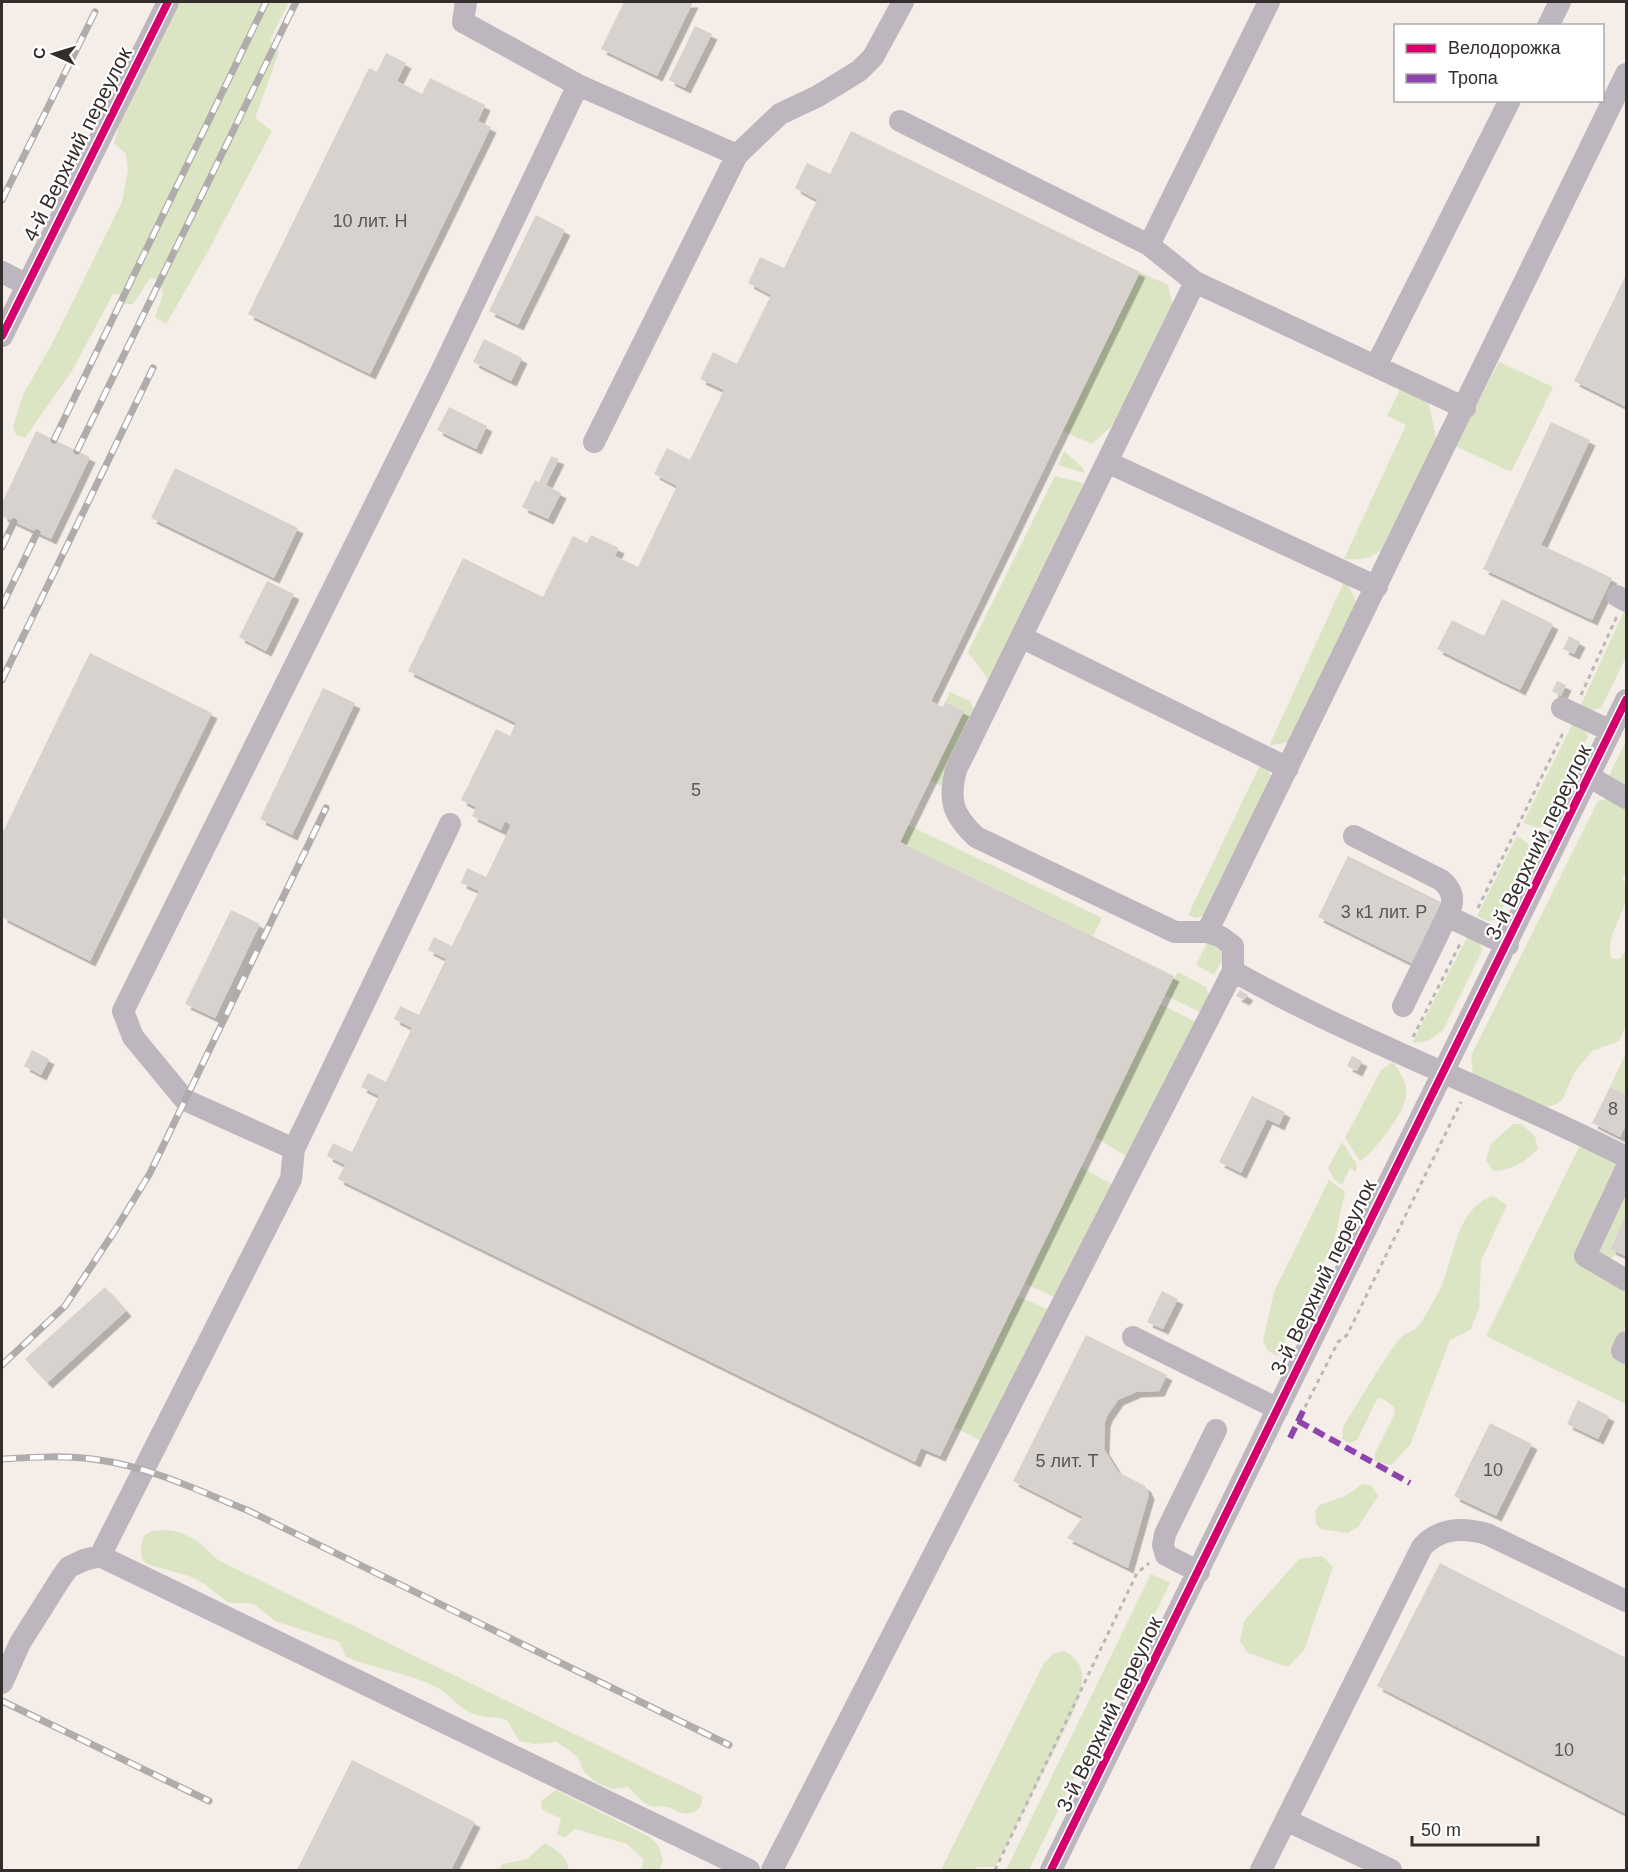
<svg xmlns="http://www.w3.org/2000/svg" width="1628" height="1872" viewBox="0 0 1628 1872" font-family="Arial,sans-serif">
  <style>
    .green { fill: #dce5c3 }
    .building { fill: #d7d2ce; filter: url(#shadow) }
    .lines { fill: none; stroke-linecap: round; stroke-linejoin: round }
    .path { stroke: #bcb6b9; stroke-width: 3; stroke-dasharray: 4.5 4.5; stroke-linecap: butt }
    .minor { stroke: #beb6be; stroke-width: 22 }
    .rail-casing { stroke: #b1acac; stroke-width: 7 }
    .rail { stroke: #fff; stroke-width: 4.5; stroke-dasharray: 14; stroke-linecap: butt }
    .quiet { stroke: #8e44ad; stroke-width: 6; stroke-dasharray: 12 6; stroke-linecap: butt }
    .cycleway-casing { stroke: #fff; stroke-width: 11 }
    .cycleway { stroke: #d6006c; stroke-width: 8 }
    .labels { text-anchor: middle; dominant-baseline: central; stroke-width: 4.5; stroke-linejoin: round; paint-order: stroke }
    .number-label { font-size: 18px; fill: #5c5754 }
    .street-label { font-size: 21px; fill: #332e2b; stroke: #fff }
  </style>
  <defs>
    <filter id="shadow"><feDropShadow dx="5.5" dy="5.5" stdDeviation="0" flood-color="#0004"/></filter>
  </defs>
  <rect width="100%" height="100%" fill="#f4ede8"/>
  <path class="green" d="M174,2H289L270,40L279,52L255,118L272,131L207,253L166,324L155,317L163,294L158,280L150,278L133,304H125L120,294H113L73,369L25,438L16,435L13,427L23,395L54,340L122,202L128,170L126,154L114,143L126,101Z
    M1140,272L1168,285L1173,305L1115,423L1092,444L1063,431Z
    M1499,362L1553,387L1511,472L1455,446Z
    M1401,387L1428,400L1437,442L1386,546C1372,558 1363,561 1344,559L1406,425L1387,416Z
    M1064,451L1084,469V473L1058,465Z
    M1055,476L1083,483L1080,496L989,681L968,652Z
    M1345,580L1358,604L1289,742L1269,746Z
    M1626,607V657L1601,708L1590,711L1580,707Z
    M950,692L970,701L975,712L941,786L930,780L964,711L945,702Z
    M1574,721L1583,727L1588,736L1544,826L1538,828L1523,823Z
    M1626,741V787L1608,778Z
    M1264,763L1272,777L1206,914L1197,918L1188,915L1259,767Z
    M1613,797L1626,805V871L1622,880L1626,883C1626,887 1627,893 1626,898C1623,919 1604,937 1612,959H1620L1626,950V1026L1619,1041L1592,1051L1574,1073L1563,1099L1555,1105L1546,1107L1473,1074L1471,1056L1598,801Z
    M908,825L1102,918L1093,936L900,842Z
    M1517,836L1526,842L1532,850L1497,920L1488,921L1477,916Z
    M1469,934L1479,941L1482,951L1443,1030L1428,1041L1412,1043Z
    M1207,943L1226,953L1214,975L1196,965Z
    M1178,972L1206,987L1209,995L1200,1012L1165,995Z
    M1160,1004L1196,1022L1126,1156L1095,1137Z
    M1626,1053V1095L1610,1087Z
    M1393,1062C1400,1072 1408,1083 1406,1096C1404,1113 1374,1153 1360,1161L1345,1138L1381,1070Z
    M1513,1124H1521L1535,1136L1538,1149C1525,1162 1512,1171 1493,1171L1486,1160L1491,1144Z
    M1342,1142L1357,1165L1356,1172L1350,1168L1342,1185L1334,1179L1328,1168Z
    M1581,1143L1615,1160L1616,1166L1575,1259L1626,1288V1326L1612,1353L1626,1360V1404L1486,1336Z
    M1081,1167L1113,1185L1056,1298L1024,1283Z
    M1329,1180L1345,1192L1334,1241L1278,1356L1267,1350L1263,1340L1274,1292Z
    M1626,1183V1215L1610,1248L1618,1252L1608,1261L1600,1258L1597,1242Z
    M1493,1196L1507,1205L1481,1261L1479,1309L1470,1330L1450,1340L1410,1445L1391,1465L1375,1461V1453L1395,1413L1393,1406L1382,1398L1377,1399L1357,1440L1350,1443L1342,1439L1343,1427C1361,1398 1378,1368 1398,1341C1404,1333 1409,1333 1416,1328C1423,1323 1438,1293 1442,1284C1455,1253 1457,1208 1493,1196Z
    M1018,1296L1053,1312L985,1443L954,1427Z
    M1363,1484L1371,1485L1378,1496L1358,1527L1348,1533L1321,1529L1316,1524L1315,1511L1320,1505L1345,1496Z
    M166,1530C189,1532 202,1544 218,1560L702,1796C703,1812 690,1817 676,1811C674,1810 670,1808 668,1807C659,1805 653,1809 645,1803C639,1799 633,1792 628,1787L612,1789L597,1783L584,1772L577,1756L557,1742L534,1744L519,1741L507,1720C494,1715 479,1719 467,1711C456,1705 451,1695 438,1688C409,1673 375,1669 346,1657L339,1642L275,1621L256,1606L250,1603H229L203,1583L189,1576L150,1565L143,1561C140,1552 139,1536 150,1532C154,1530 162,1531 166,1530Z
    M1322,1556L1333,1567L1304,1650L1288,1667L1248,1653L1240,1641L1244,1621L1299,1559Z
    M1151,1574L1170,1583L1029,1870H1006Z
    M1064,1651C1091,1665 1082,1688 1074,1711L998,1862L994,1867H977L974,1870H941L1044,1663L1053,1654Z
    M556,1790L650,1837L658,1845L663,1860L659,1870H641L644,1860L627,1844L575,1829L564,1838L557,1834L561,1819L541,1809L542,1800Z
    M545,1843C557,1850 566,1856 569,1870H498L503,1864L527,1859Z"/>
  <path class="building" d="M624,2H693L657,76L601,49Z
    M695,26L712,34L685,88L669,80Z
    M386,53L406,63L397,81L422,94L430,78L485,105L478,121L491,127L370,374L248,314L369,68L377,72Z
    M851,131L1140,272L931,701L943,707L945,702L964,711L900,842L1174,976L940,1456L921,1448L915,1462L338,1179L345,1165L327,1156L333,1143L352,1152L379,1096L361,1087L368,1073L386,1082L412,1028L394,1019L400,1006L419,1015L446,959L428,950L434,937L452,946L479,891L461,883L467,868L486,877L511,825L505,821L501,830L472,816L476,807L461,800L496,729L510,736L516,723L408,671L463,558L543,597L573,536L587,543L591,535L619,548L615,556L638,567L677,486L654,474L667,448L690,460L724,390L700,379L713,352L737,364L771,295L748,283L760,257L784,268L817,200L795,188L807,163L830,174Z
    M536,215L565,230L518,325L489,311Z
    M1626,275V407L1574,381Z
    M484,339L522,358L511,381L473,362Z
    M449,407L487,426L476,449L437,430Z
    M1551,422L1590,440L1541,545L1612,578L1592,620L1483,569Z
    M36,431L90,457L51,539L2,516V503Z
    M551,456L559,459L546,485L561,493L548,519L522,507L535,480L539,482Z
    M175,468L298,528L274,578L151,518Z
    M267,581L294,594L266,651L239,637Z
    M1502,599L1553,624L1520,690L1437,649L1452,620L1484,636Z
    M1569,636L1580,642L1574,654L1563,649Z
    M90,653L212,713L90,961L2,917V834Z
    M1557,681L1566,685L1561,696L1552,691Z
    M323,688L355,703L292,835L260,819Z
    M1348,856L1449,906L1419,967L1318,917Z
    M231,910L260,924L215,1018L185,1004Z
    M1240,990L1248,995L1244,1000L1236,996Z
    M32,1050L49,1059L41,1075L24,1066Z
    M1352,1056L1362,1061L1357,1071L1347,1066Z
    M1610,1087L1626,1095V1125L1620,1137L1592,1123Z
    M1252,1096L1285,1112L1279,1125L1267,1119L1241,1173L1219,1162Z
    M1626,1215V1256L1610,1249Z
    M105,1287L126,1311L47,1383L25,1359Z
    M1162,1291L1178,1299L1163,1329L1147,1322Z
    M1086,1335L1167,1375L1159,1391L1136,1392L1118,1400L1107,1416L1105,1422L1104,1449L1118,1472L1145,1486L1149,1494L1128,1568L1067,1538L1083,1517L1013,1481Z
    M1578,1400L1609,1416L1598,1439L1567,1424Z
    M1490,1423L1532,1444L1496,1516L1454,1496Z
    M1440,1563L1626,1658V1814L1377,1686Z
    M352,1760L475,1822L451,1870H297Z"/>
  <g class="lines">
    <path class="path" d="M1581,695L1617,616
      M1478,908L1564,731
      M1413,1037L1460,944
      M1305,1407L1338,1342L1347,1335L1461,1102
      M995,1870L1137,1573L1149,1563"/>
    <path class="minor" d="M466,2L463,22L578,85L737,155L594,442
      M1548,26L1560,2
      M900,121L1149,245L1195,282
      M737,155L780,114L818,96L859,71L873,57L903,2
      M1149,245L1269,2
      M2,272L27,285
      M2,336L168,2
      M1376,366L1510,100
      M1107,462L1377,587
      M1617,596L1626,601
      M1021,637L1288,768
      M1562,708L1611,731
      M1590,777L1626,798
      M1354,836L1441,880C1454,891 1455,902 1447,916
      M1207,932H1175L976,837C953,815 948,801 956,770L1195,282L1465,408
      M1233,971C1359,1042 1497,1091 1626,1157
      M1403,1006L1447,916L1508,945
      M294,1149L185,1100L133,1037L123,1011L442,370L578,85
      M1626,1169L1585,1256L1626,1280
      M1133,1337L1278,1409
      M1626,1342L1622,1351L1626,1353
      M100,1556L291,1179L294,1149L450,824
      M1199,1572L1166,1555L1163,1545L1165,1534L1216,1430
      M2,1683L20,1643L61,1578L69,1567L84,1560L100,1556L749,1870
      M1286,1820L1391,1870
      M772,1870L1233,971V946L1221,937L1207,932L1626,74
      M1051,1870L1626,700
      M1261,1870L1422,1547C1439,1528 1463,1527 1487,1534L1626,1601"/>
    <defs>
      <path id="rail" d="M2,200L95,12
        M54,440L266,2
        M77,451L296,2
        M2,547L14,522
        M2,606L37,533
        M2,680L153,368
        M2,1365L65,1306L114,1232L150,1173L326,808
        M2,1459C34,1457 66,1455 99,1460C150,1467 199,1491 247,1510L729,1745
        M2,1701L209,1801"/>
    </defs>
    <use href="#rail" class="rail-casing"/>
    <use href="#rail" class="rail"/>
    <path class="quiet" d="M1298,1421L1410,1483
      M1290,1438L1305,1407"/>
    <defs>
      <path id="cycleway" d="M2,336L168,2
        M1051,1870L1626,700"/>
    </defs>
    <use href="#cycleway" class="cycleway-casing"/>
    <use href="#cycleway" class="cycleway"/>
  </g>
  <g class="labels">
    <g class="number-label">
      <text x="370" y="221">10 лит. Н</text>
      <text x="696" y="790">5</text>
      <text x="1384" y="912">3 к1 лит. Р</text>
      <text x="1613" y="1109">8</text>
      <text x="1067" y="1461">5 лит. Т</text>
      <text x="1493" y="1470">10</text>
      <text x="1564" y="1750">10</text>
    </g>
    <g class="street-label">
      <text transform="translate(77 144) rotate(-63)">4-й Верхний переулок</text>
      <text transform="translate(1538 842) rotate(-64)">3-й Верхний переулок</text>
      <text transform="translate(1323 1277) rotate(-64)">3-й Верхний переулок</text>
      <text transform="translate(1109 1714) rotate(-64)">3-й Верхний переулок</text>
    </g>
  </g>
  <rect width="1628" height="1872" fill="none" stroke="#332e2b" stroke-width="6"/>
  <rect x="1394" y="24" width="210" height="78" fill="#ffffff" stroke="#adabaa" stroke-width="1.5"/>
  <rect x="1406" y="44" width="30" height="9" fill="#d6006c" stroke="#adabaa" stroke-width="1.5"/>
  <text x="1448" y="54" font-size="18" fill="#332e2b">Велодорожка</text>
  <rect x="1406" y="74" width="30" height="9" fill="#8e44ad" stroke="#adabaa" stroke-width="1.5"/>
  <text x="1448" y="84" font-size="18" fill="#332e2b">Тропа</text>
  <g transform="translate(54 54) rotate(274)" stroke="#ffffff" stroke-width="4.5" paint-order="stroke">
  <path d="M0-4.5L10 22L0 15L-10 22Z" fill="#332e2b"/>
  <text y="-9" font-size="16" font-weight="bold" text-anchor="middle" fill="#332e2b">С</text>
  </g>
  <path d="M1412 1836v9h126v-9" fill="none" stroke="#332e2b" stroke-width="3"/>
  <text x="1421" y="1836" font-size="18" fill="#332e2b" stroke="#ffffff" stroke-width="4.5" paint-order="stroke">50 m</text>
</svg>
